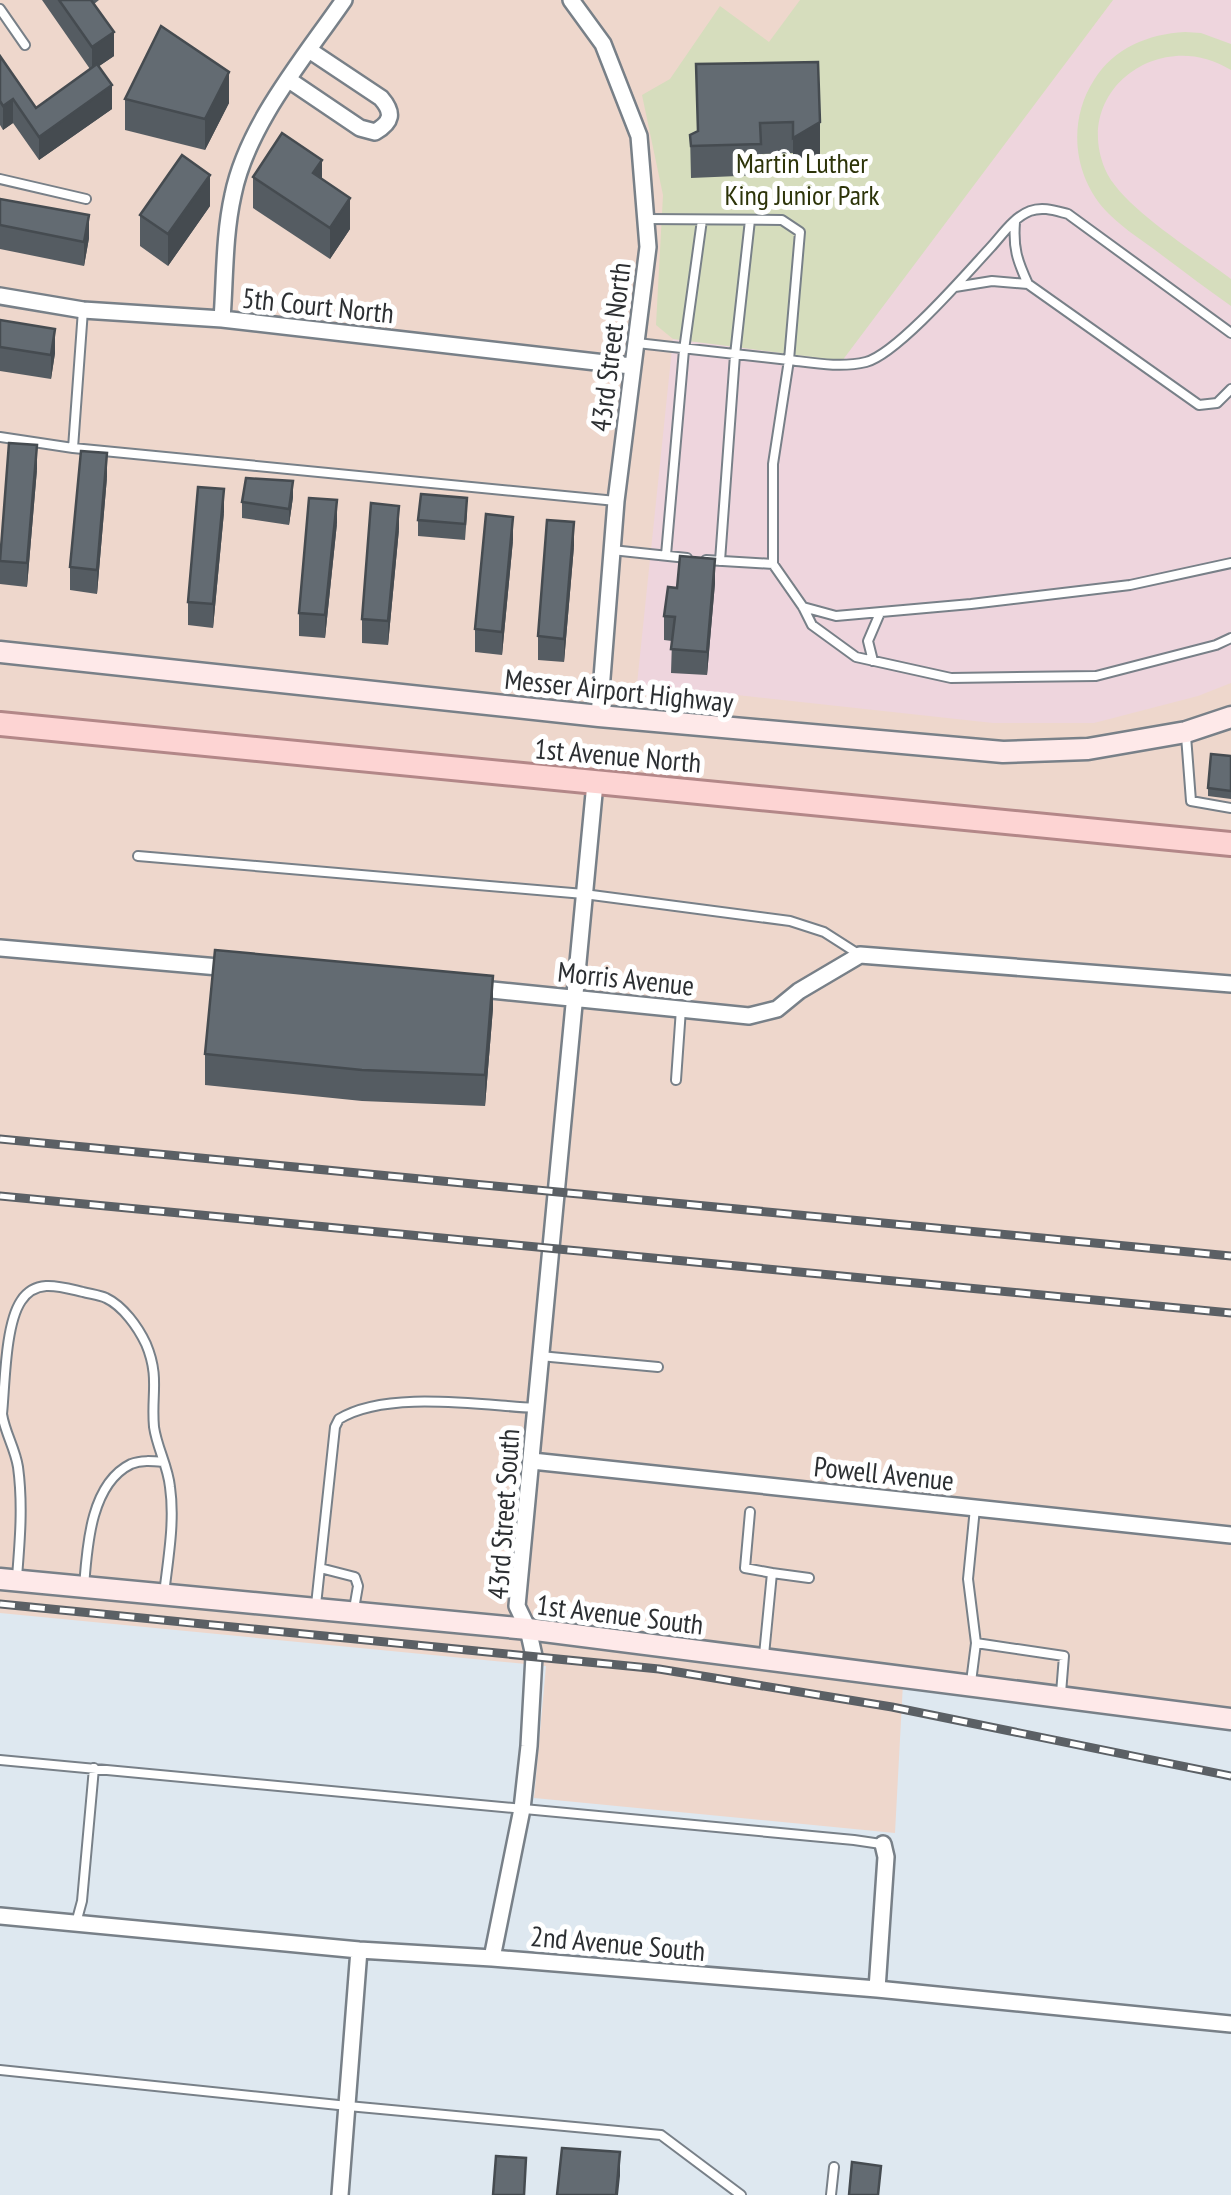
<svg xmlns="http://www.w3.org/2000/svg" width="1231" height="2195" viewBox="0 0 1231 2195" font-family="'PT Sans Narrow',sans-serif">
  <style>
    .industrial { fill: #eed7cc }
    .education { fill: #eed5dd }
    .green { fill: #d6ddbd }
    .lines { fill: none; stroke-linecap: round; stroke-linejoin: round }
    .lane-casing { stroke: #788088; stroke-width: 12 }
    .street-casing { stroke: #788088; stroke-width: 20 }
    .secondary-casing { stroke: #788088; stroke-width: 25 }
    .primary-casing { stroke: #b38788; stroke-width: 28 }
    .lane { stroke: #fff; stroke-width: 8 }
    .street { stroke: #fff; stroke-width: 15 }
    .secondary { stroke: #fee9e9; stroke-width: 20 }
    .primary { stroke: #fdd4d3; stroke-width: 22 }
    .rail-casing { stroke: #5b6065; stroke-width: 9 }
    .rail { stroke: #fff; stroke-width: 5; stroke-dasharray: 15; stroke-linecap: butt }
    .wall { fill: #555c62 }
    .shaded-wall { fill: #454b50 }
    .building { fill: #636b72; stroke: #454b50; stroke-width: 2.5 }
    .labels { text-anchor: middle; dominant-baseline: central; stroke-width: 10; stroke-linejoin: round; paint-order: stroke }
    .park-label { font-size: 28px; fill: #2d3409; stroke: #fff }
    .street-label { font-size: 28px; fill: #2c2f32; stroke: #fff }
  </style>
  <rect width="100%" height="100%" fill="#dee8f0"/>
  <path class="industrial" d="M0,0H1231V1729L903,1683L895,1833L534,1798L546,1666L0,1613Z"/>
  <path class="education" d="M1113,0H1231V683L1198,696L1094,723H993L637,684L673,339L842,360Z"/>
  <path class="green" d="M800,0H1113L842,361L673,339L656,325L663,195L642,95L670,79L720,6L769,42Z
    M1185,32L1201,33L1231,44V70C1161,26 1072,90 1105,169C1120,206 1197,253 1231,279V306C1208,290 1186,273 1163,256C1145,242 1125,230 1109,214C1073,178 1067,122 1094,80C1114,48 1148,34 1185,32Z"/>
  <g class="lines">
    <defs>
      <path id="lane" d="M0,9L25,45
        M0,179L86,199
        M1015,222C1013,248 1017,260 1028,284L1199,405L1217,403L1231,389
        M955,287L992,281L1028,284
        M637,343L789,360L800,232L782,220L645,219
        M0,437L73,448L616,501
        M73,448L83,310
        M612,550L687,558
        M666,555L684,350L702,220
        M706,560L773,564V464L789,360C814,363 841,368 866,362C897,354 967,273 991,247C1002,235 1014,217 1030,211C1043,206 1056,211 1068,214L1231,333
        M720,561L735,355L750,220
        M773,564L803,607L812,625L856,657L951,678L1096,676L1216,645L1231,638
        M803,607L836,616L971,604L1130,585L1231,563
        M873,661L868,641L880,613
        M1186,736L1191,801L1231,808
        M138,856L584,894L790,921L824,932L860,955
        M676,1080L681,1009
        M540,1356L658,1367
        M975,1508L968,1579L976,1643
        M750,1512L745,1568L772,1573L764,1655
        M320,1568L355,1577L358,1586L354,1609
        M772,1573L809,1578
        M17,1577C20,1540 23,1504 18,1467C15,1448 5,1433 2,1414C5,1385 5,1325 21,1301C36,1278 61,1287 83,1292C90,1294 99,1295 106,1298C123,1306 138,1327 146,1344C160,1377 151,1395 154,1427C157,1448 168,1466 170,1487C175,1522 168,1559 164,1594
        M84,1587C87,1548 90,1484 131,1464C141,1460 152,1461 163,1462
        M316,1605L335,1427L339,1419C386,1390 479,1405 534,1408
        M971,1682L976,1643L1064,1656L1061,1693
        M0,1760L854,1840L881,1844
        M76,1923L82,1901L94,1768
        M0,2070L348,2106L661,2135L741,2195
        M831,2195L834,2167"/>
      <path id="street" d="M571,0L603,44L639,136L648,247L616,501L599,716
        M289,80L360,128L375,132C392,122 394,113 381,98L309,50
        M0,296L83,310L222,319L631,366
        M222,319C225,279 224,235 233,195C247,125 304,58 344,0
        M0,948L230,968
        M472,988L749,1016L777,1009L799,991L860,955L1231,984
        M532,1461L1231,1535
        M0,1916L359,1950L492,1958L877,1989L1231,2024
        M492,1958L522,1809L529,1746L534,1656L528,1629L517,1606L595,783
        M877,1989L886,1857L883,1844
        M340,2195L359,1950"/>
      <path id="secondary" d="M0,652L599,716L1003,752L1088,749L1186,732L1231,717
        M0,1579L528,1629L1231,1719"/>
      <path id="primary" d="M0,724L1231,844"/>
    </defs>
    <use href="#lane" class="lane-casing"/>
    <use href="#street" class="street-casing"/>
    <use href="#secondary" class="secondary-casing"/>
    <use href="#primary" class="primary-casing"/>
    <use href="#lane" class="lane"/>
    <use href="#street" class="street"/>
    <use href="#secondary" class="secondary"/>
    <use href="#primary" class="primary"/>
    <defs>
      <path id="rail" d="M0,1139L1231,1256
        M0,1196L1231,1313
        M0,1604L659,1669L892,1707L1231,1776"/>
    </defs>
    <use href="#rail" class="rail-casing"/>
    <use href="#rail" class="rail"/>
  </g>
  <path class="wall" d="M42,0H99L94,4L114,56L99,66L112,109L39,160L13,123L3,130L0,125V56L36,108L90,69Z
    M818,62L820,154L793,169V153L761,154V175L691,178L690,135Z
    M125,99L229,103L205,150L125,130Z
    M253,177L350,229L330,259L253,208Z
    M0,199L89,238L84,266L0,249Z
    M210,206L168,266L140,246V215Z
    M0,320L55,353L51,379L0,371Z
    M37,469L27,587L0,584V561Z
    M107,477L97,594L70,590V567Z
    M293,497L289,525L242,518V502Z
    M224,512L213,628L188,625V602Z
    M467,514L465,540L418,536V520Z
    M337,523L325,638L299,636V613Z
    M399,529L388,645L362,643V619Z
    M513,540L502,655L475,652V629Z
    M574,546L564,662L538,660V636Z
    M715,583L707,675L671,673L672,641L664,640V616L677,588Z
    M1231,756V799L1208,796V788Z
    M493,1008L485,1106L362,1101L205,1085V1054Z"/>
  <path class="shaded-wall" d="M114,32V56L92,71V47Z
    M229,72V103L205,150V119Z
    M112,85V109L39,160V137Z
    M13,99V123L3,130V106Z
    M820,122V154L793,169V138Z
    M322,160V192L313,173Z
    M210,175V206L168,266V234Z
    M350,198V229L330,259V228Z
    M89,215V238L84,266V242Z
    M55,329V353L51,379V355Z
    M37,445V469L27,587V563Z
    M107,453V477L97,594V570Z
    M293,481V497L289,525V509Z
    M224,489V512L213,628V604Z
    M337,500V523L325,638V615Z
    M399,506V529L388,645V621Z
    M513,517V540L502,655V632Z
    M574,522V546L564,662V639Z
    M715,559V583L707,675V652Z
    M493,976V1008L485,1106V1075Z
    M620,2152V2176L618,2195H616Z"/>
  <path class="building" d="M59,0H91L114,32L92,47Z
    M161,26L229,72L205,119L125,99Z
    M0,56L36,108L97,64L112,85L39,137L13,99L3,106L0,101Z
    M818,62L820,122L793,138V122L760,123L761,144L691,146L690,135L698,131L696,64Z
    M282,133L322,160L313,173L350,198L330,228L253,177Z
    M182,155L210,175L168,234L140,215Z
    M0,199L89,215L84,242L0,225Z
    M0,320L55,329L51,355L0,347Z
    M9,443L37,445L27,563L0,561Z
    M81,451L107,453L97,570L70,567Z
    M246,478L293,481L289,509L242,502Z
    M198,487L224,489L213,604L188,602Z
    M421,494L467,498L465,524L418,520Z
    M309,498L337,500L325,615L299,613Z
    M371,503L399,506L388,621L362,619Z
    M486,514L513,517L502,632L475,629Z
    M547,520L574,522L564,639L538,636Z
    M680,556L715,559L707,652L671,649L675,617L664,616L668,587L677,588Z
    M1211,754L1231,756V791L1208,788Z
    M215,950L493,976L485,1075L362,1070L205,1054Z
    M562,2148L620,2152L616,2195H557Z
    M496,2156L526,2158L524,2195H493Z
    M852,2162L881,2166L878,2195H849Z"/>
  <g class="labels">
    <g class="park-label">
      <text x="802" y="162">Martin Luther<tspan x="802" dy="32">King Junior Park</tspan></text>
    </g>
    <g class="street-label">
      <text transform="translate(318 305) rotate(6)">5th Court North</text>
      <text transform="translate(610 347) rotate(-83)">43rd Street North</text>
      <text transform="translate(619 690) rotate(6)">Messer Airport Highway</text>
      <text transform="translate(618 755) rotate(5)">1st Avenue North</text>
      <text transform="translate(626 978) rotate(6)">Morris Avenue</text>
      <text transform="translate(884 1473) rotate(6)">Powell Avenue</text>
      <text transform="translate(503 1514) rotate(-86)">43rd Street South</text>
      <text transform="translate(620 1614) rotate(7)">1st Avenue South</text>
      <text transform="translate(618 1943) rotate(5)">2nd Avenue South</text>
    </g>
  </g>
</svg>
